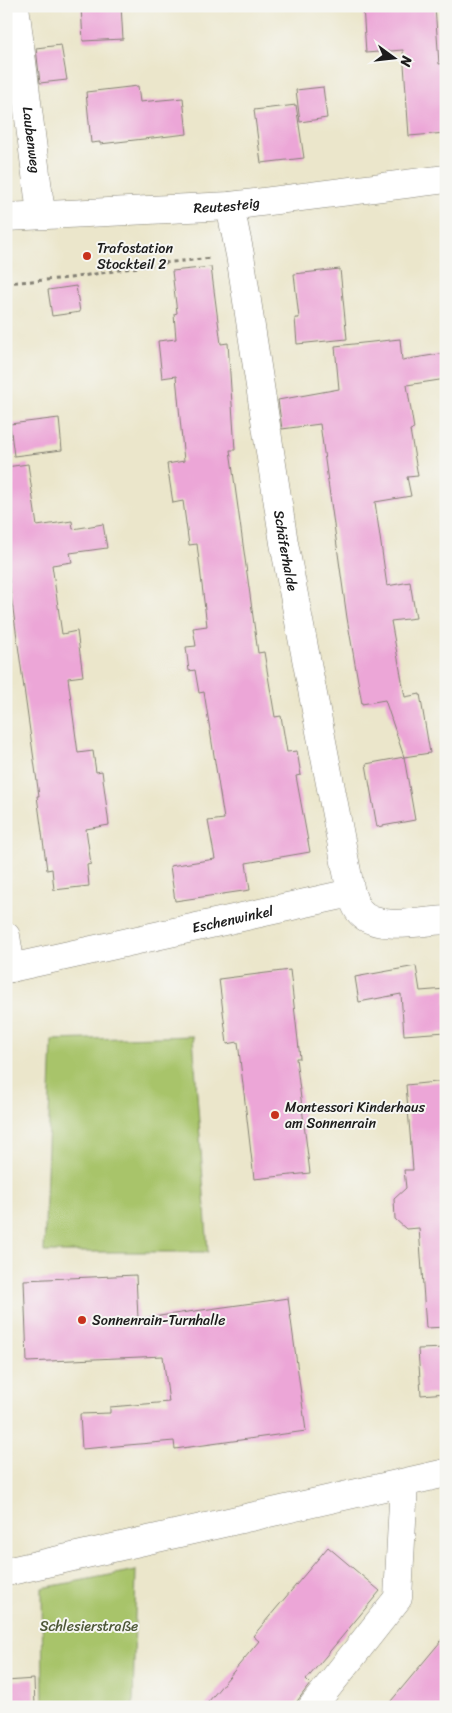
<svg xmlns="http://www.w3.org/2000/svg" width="452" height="1713" viewBox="0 0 452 1713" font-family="Sriracha,sans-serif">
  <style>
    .green { fill: #a8c46a; stroke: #627043 }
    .building { fill: #eca6d7 }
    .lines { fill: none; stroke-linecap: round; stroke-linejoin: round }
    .minor-casing { stroke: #848174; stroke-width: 29 }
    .path { stroke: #848174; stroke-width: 3; stroke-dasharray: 4 4; stroke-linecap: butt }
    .minor { stroke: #fff; stroke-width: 28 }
    .poi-dot { fill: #c8321e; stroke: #f6f6f2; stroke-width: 2 }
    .labels { text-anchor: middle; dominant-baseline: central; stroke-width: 4; stroke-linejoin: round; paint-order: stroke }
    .street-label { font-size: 14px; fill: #1c1c1c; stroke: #f6f6f2 }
    .poi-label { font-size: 14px; fill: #1c1c1c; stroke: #f6f6f2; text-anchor: start }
    .park-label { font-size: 14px; fill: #4d5737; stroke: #f6f6f2 }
  </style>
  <rect width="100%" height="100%" fill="#f6f6f2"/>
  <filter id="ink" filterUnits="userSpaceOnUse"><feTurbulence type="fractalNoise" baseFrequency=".02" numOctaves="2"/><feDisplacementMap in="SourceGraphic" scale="10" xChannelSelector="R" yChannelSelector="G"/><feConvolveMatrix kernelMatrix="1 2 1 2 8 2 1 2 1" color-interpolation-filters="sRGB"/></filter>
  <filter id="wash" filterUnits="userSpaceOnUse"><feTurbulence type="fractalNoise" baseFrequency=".0096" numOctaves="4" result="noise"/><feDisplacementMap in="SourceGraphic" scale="20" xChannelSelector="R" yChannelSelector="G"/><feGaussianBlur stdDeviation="1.12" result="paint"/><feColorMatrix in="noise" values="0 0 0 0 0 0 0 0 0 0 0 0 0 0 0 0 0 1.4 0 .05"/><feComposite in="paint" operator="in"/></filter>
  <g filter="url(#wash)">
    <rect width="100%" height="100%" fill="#ebe6cb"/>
    <path class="green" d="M193,1036L208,1252H44L52,1040Z
      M136,1570L133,1707H43L42,1588Z"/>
    <g id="blocks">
      <path class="building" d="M81,6H121L123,39L83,41Z
        M363,6H435L439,64L446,63V133L409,136L403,50L366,53Z
        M61,45L67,80L40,83L36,48Z
        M138,86L140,102L183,98L187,134L100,144V142L91,143L86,92Z
        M323,87L327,118L300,122L296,90Z
        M296,105L304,158L261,163L254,110Z
        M211,267L221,344L228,343L235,450H230L258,653L264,652L275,717L281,716L287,752L297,751L301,775L296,776L310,852L246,863L250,890L175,901L170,866L215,859L208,821L224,819L204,692L199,693L195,670L189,671L186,647L196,646L193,628L207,626L197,544L189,545L183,501L173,503L167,464L184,461L176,376L162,378L158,341L176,339L174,314L177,313L172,271Z
        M340,269L347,339L297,344L295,318H299L294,274Z
        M76,286L80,312L52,316L48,290Z
        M400,339L402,360L446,353V379L407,385L414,429L410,430L418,476L407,477L411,496L375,502L387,586L410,582L416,618L391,621L405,697L420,694L430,753L404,757L385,700L362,704L347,618L320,424L282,429L278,400L339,389L335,346Z
        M59,418L62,450L14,456L10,424Z
        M28,464L37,526L72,521L73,529L103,524L107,548L70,553L72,562L52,565L62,634L77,631L83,676L68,678L78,753L93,751L96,772L102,771L109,825L86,829L91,864L87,865L89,886L54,890L52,869L47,870L37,796H39L6,559V467Z
        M404,757L415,820L377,827L366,764Z
        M416,966L420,991L446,989V1032L404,1035L401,994L359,1002L355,977Z
        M290,970L300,1058H296L310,1173L254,1179L238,1042L227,1044L219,979Z
        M446,1081V1327L426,1328L419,1228L406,1229L395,1219L394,1199L406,1188L404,1170H413L406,1085Z
        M136,1275L138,1319L288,1298L306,1431L175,1449L174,1441L82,1449L80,1414L110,1413V1407L169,1402L163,1356L27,1362L24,1280Z
        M446,1348V1393L421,1395L418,1349Z
        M328,1547L380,1591L306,1680L310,1684L298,1700L293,1707H204L259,1641L253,1636Z
        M446,1635V1707H386Z
        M34,1679L35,1707H6V1681Z"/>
    </g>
  </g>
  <g filter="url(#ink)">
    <use href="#blocks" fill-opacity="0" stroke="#848174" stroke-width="1"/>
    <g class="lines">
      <defs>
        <g id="minor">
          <path id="s1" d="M15,6L41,214"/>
          <path id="s2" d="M230,206L240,255L284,543L351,893"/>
          <path id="s3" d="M6,217L230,206L446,179"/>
          <path d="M6,936L11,968"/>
          <path id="s4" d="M6,969L351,893C353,898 355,906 359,911C374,932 423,921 446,920"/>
          <path d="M6,1572L446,1473"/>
          <path d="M312,1707L398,1598L404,1483"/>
        </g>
      </defs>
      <use href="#minor" class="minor-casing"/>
      <path class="path" d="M6,283L70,278L163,263L212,258"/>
      <use href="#minor" class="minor"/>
    </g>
  </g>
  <g class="poi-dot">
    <circle cx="87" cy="256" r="5"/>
    <circle cx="275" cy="1115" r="5"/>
    <circle cx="82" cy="1320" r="5"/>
  </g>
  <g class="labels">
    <g class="street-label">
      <text stroke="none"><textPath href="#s1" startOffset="135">Laubenweg</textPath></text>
      <text stroke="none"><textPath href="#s3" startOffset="221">Reutesteig</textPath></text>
      <text stroke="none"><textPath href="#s2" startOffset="349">Schäferhalde</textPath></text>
      <text stroke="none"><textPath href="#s4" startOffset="232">Eschenwinkel</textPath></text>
    </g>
    <g class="poi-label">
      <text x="97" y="248">Trafostation<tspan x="97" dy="16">Stockteil 2</tspan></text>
      <text x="285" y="1107">Montessori Kinderhaus<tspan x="285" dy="16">am Sonnenrain</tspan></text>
      <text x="92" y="1320">Sonnenrain-Turnhalle</text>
    </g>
    <g class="park-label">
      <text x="89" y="1626">Schlesierstraße</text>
    </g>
  </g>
  <rect width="452" height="1713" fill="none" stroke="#f6f6f2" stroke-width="25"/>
  <g transform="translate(394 58) rotate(105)" stroke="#f6f6f2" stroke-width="4" paint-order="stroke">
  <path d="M0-4L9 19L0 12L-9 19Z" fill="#1c1c1c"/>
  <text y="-8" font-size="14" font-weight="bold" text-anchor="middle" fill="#1c1c1c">N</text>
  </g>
</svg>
